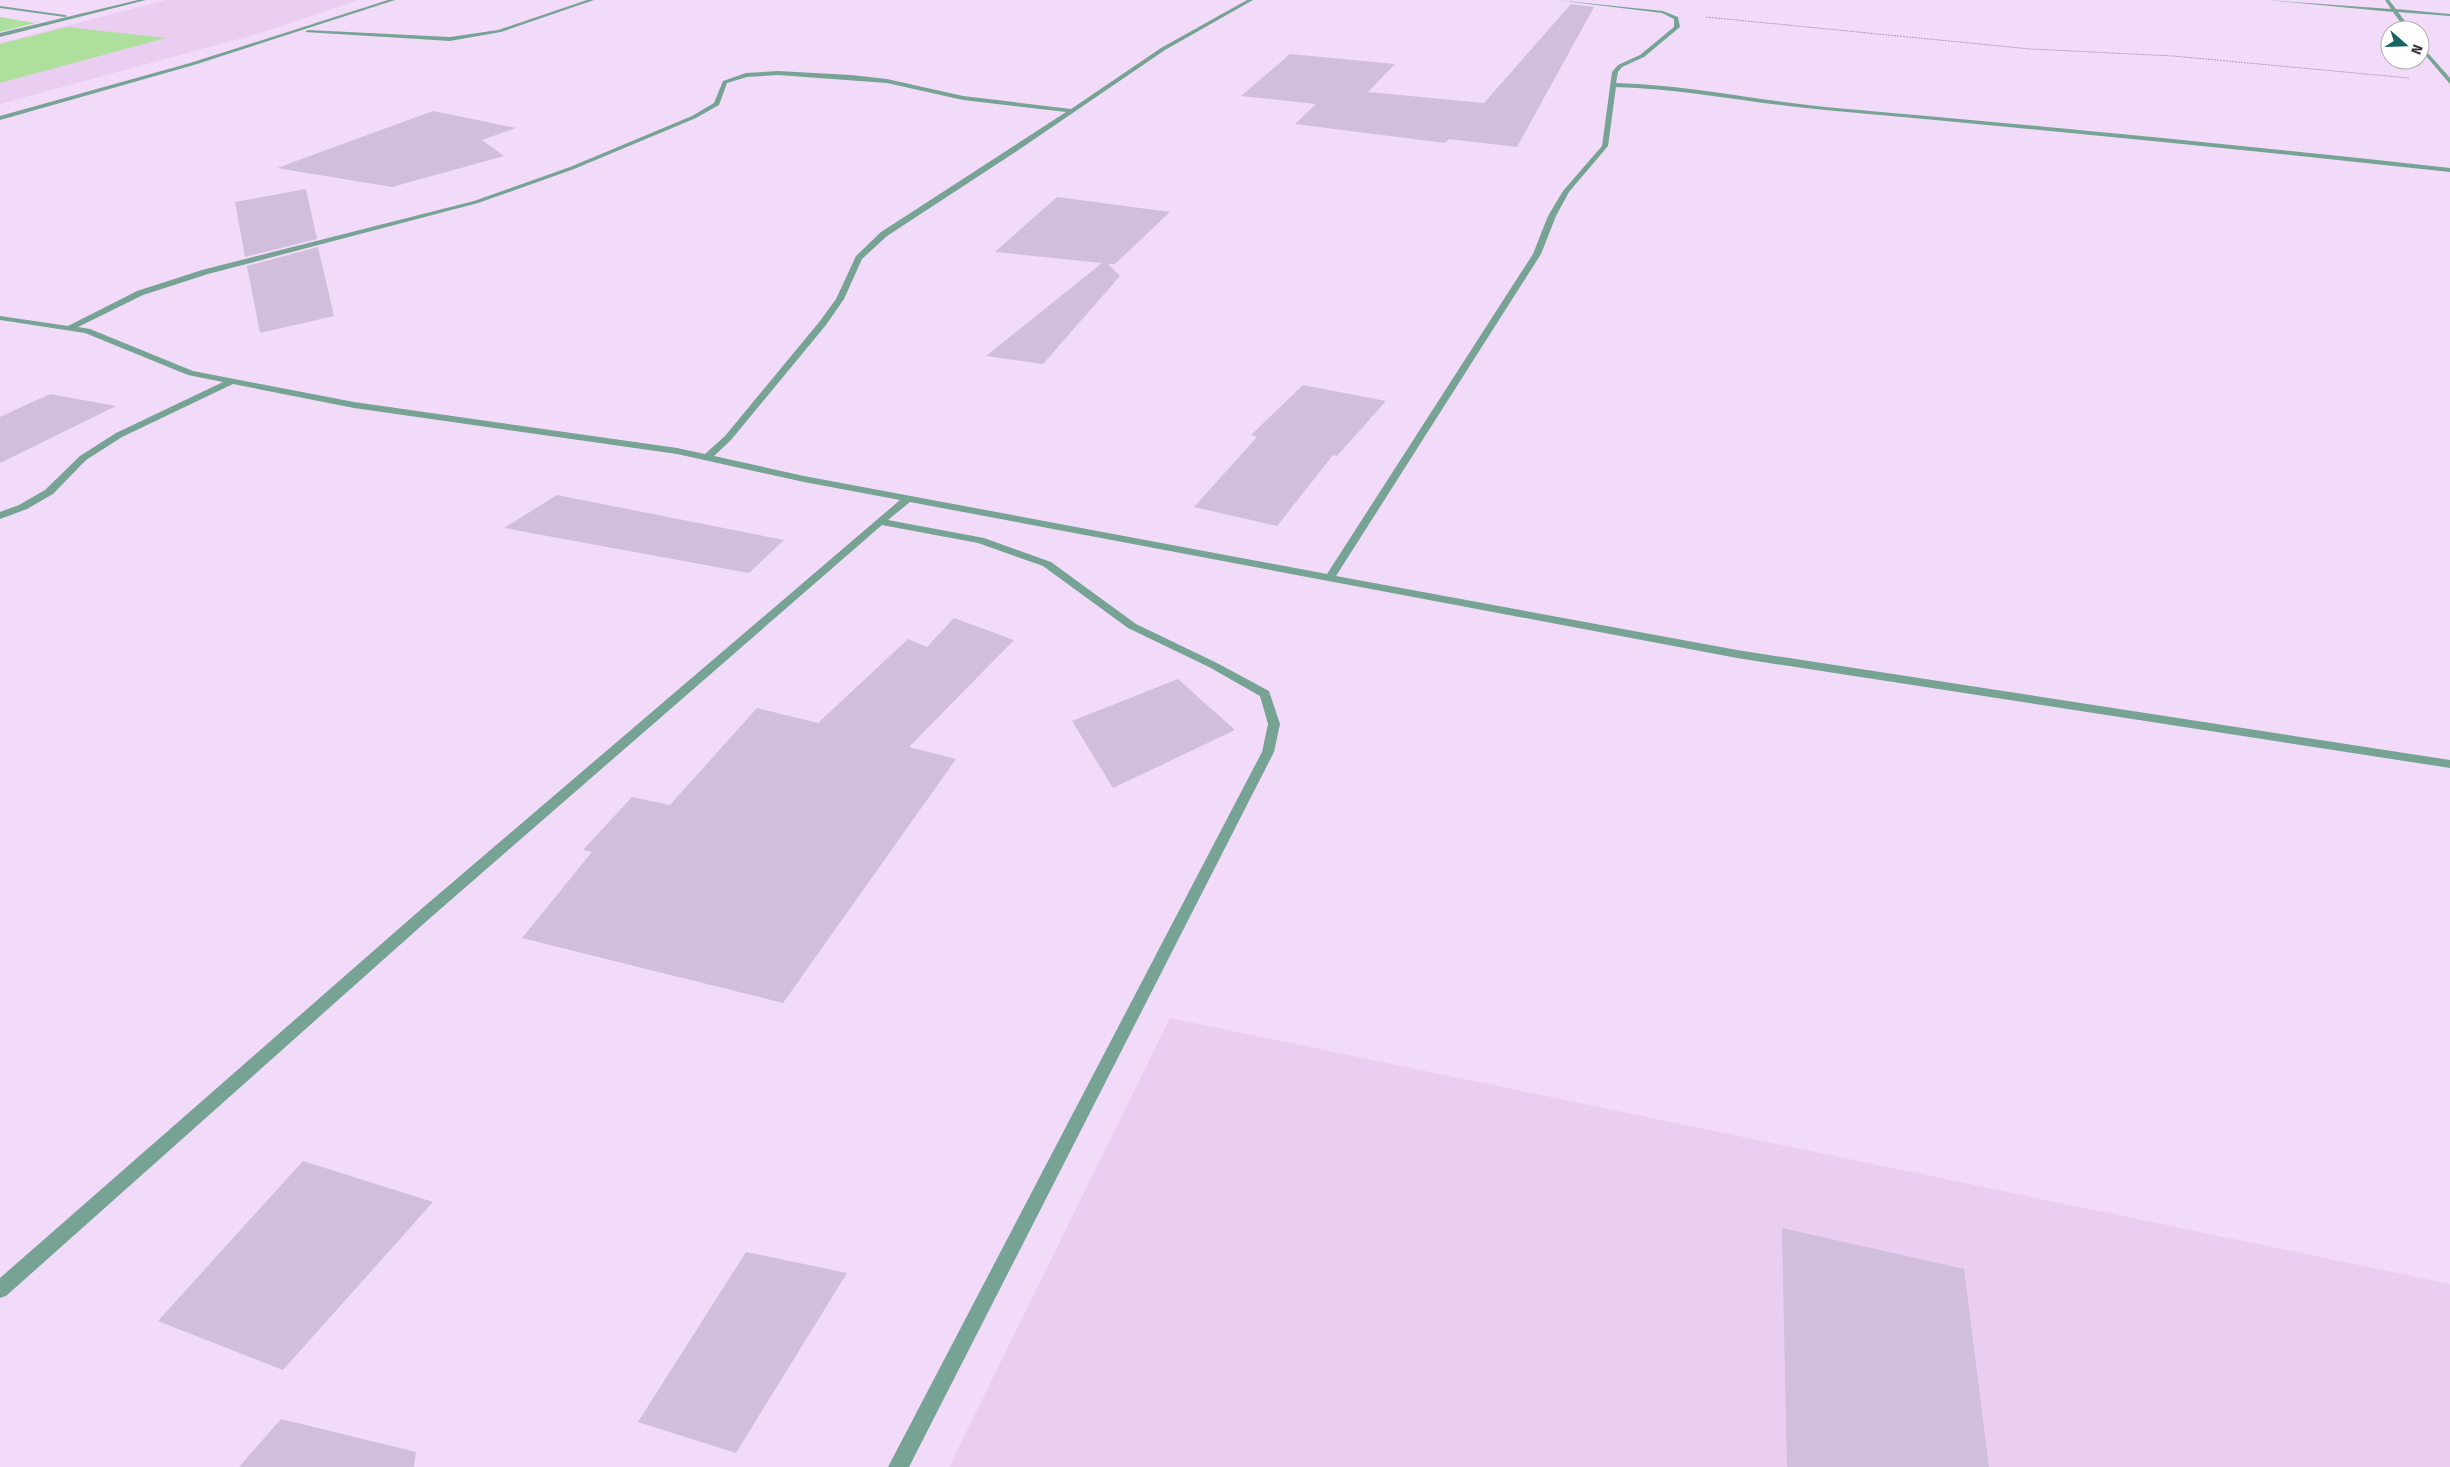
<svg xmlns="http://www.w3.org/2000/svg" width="2450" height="1467" viewBox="0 0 2450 1467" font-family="'Fira Sans',sans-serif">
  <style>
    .built { fill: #e9cef2 }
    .green { fill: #afdf9c }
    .building { fill: #d1bddc }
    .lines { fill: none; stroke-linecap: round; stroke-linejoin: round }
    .path { stroke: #ae9db4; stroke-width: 1; stroke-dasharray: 2 1; stroke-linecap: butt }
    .minor { fill: #77a394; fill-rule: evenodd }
  </style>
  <rect width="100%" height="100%" fill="#f1dbf9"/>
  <path class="built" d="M166,0H358L261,33L0,104V43Z
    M1170,1018L2450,1284V1467H949Z"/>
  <path class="green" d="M0,17L35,23L0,32Z
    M67,27L166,38L0,83V44Z"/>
  <path class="building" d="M1571,4L1594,7L1517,147L1449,139L1445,143L1295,124L1316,104L1241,96L1290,54L1395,64L1368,92L1484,103Z
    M433,111L516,128L482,140L504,156L392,187L277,168Z
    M306,189L317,239L245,257L235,202Z
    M1057,197L1170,212L1115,264H1108L1120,276L1043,364L986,356L1102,263L995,252Z
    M318,247L334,316L260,333L247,266Z
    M1303,385L1386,401L1337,456L1333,455L1277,526L1194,507L1257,437L1251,435Z
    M50,394L116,406L0,463V417Z
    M557,495L784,540L749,573L504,528Z
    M954,618L1014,640L909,747L956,759L783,1003L522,938L592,852L583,850L632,797L670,805L757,708L818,723L908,639L927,647Z
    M1178,679L1235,730L1113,788L1072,721Z
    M303,1161L433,1202L283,1370L158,1321Z
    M1782,1228L1964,1269L1989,1467H1787Z
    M746,1252L847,1273L736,1453L638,1422Z
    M281,1419L416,1452L414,1467H239Z"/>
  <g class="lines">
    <path class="path" d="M1706,17L2030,49L2173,56L2409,78"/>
    <path class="minor" d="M138,0H146L0,37V33Z
      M388,0H395L194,65L0,120V116L190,63Z
      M587,0H594L501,32L450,41L305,32L308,30L450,37L498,30Z
      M1247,0H1253L1165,50L1017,151L887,236L862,259L844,299L826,325L731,440L714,456L804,476L1327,574L1533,254L1548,216L1563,191L1602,146L1612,72L1618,65L1640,55L1674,27V19L1662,13L1556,0L1663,11L1678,17L1680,27L1644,57L1622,67L1618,72L1616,83C1687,85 1755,100 1825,107C2034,125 2242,145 2450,168V172C2242,149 2034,129 1825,110C1755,104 1686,89 1616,87L1608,146L1569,192L1556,216L1541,254L1336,576L1737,650L2450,760V768L1737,658L910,502L888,520L984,538L1051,562L1136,624L1217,663L1269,691L1280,724L1274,752L909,1467H888L1262,752L1268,724L1260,696L1209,667L1128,628L1043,566L978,543L882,525L429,919L6,1296L0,1298V1278L419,911L900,500L804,482L677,454L354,408L233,384L122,437L86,460L53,494L27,509L0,519V512L19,505L45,490L80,456L116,433L223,382L188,375L85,333L0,320V316L68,326L137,291L202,270L474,201L570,167L692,116L714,103L723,81L746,73L778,71L851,75L887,79L963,96L1071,109L1161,48ZM778,75L887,83L963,100L1066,112L881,232L856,256L836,299L820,321L725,436L705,454L677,448L354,402L193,371L90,329L78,327L143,295L208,274L478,203L574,169L696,118L719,105L727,83L747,77Z
      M2267,0L2391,9L2385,0H2389L2396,9L2450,14V16L2398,12L2412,30H2406L2393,12Z
      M0,6L65,15L67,16L65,17L0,8Z
      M2420,44L2450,78V84L2420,49Z"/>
  </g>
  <g transform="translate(2405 45) rotate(110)"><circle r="24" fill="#ffffff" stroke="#b0acb1"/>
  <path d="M0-4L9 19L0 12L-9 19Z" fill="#166562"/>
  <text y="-8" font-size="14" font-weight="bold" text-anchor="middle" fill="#39303c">N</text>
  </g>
</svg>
